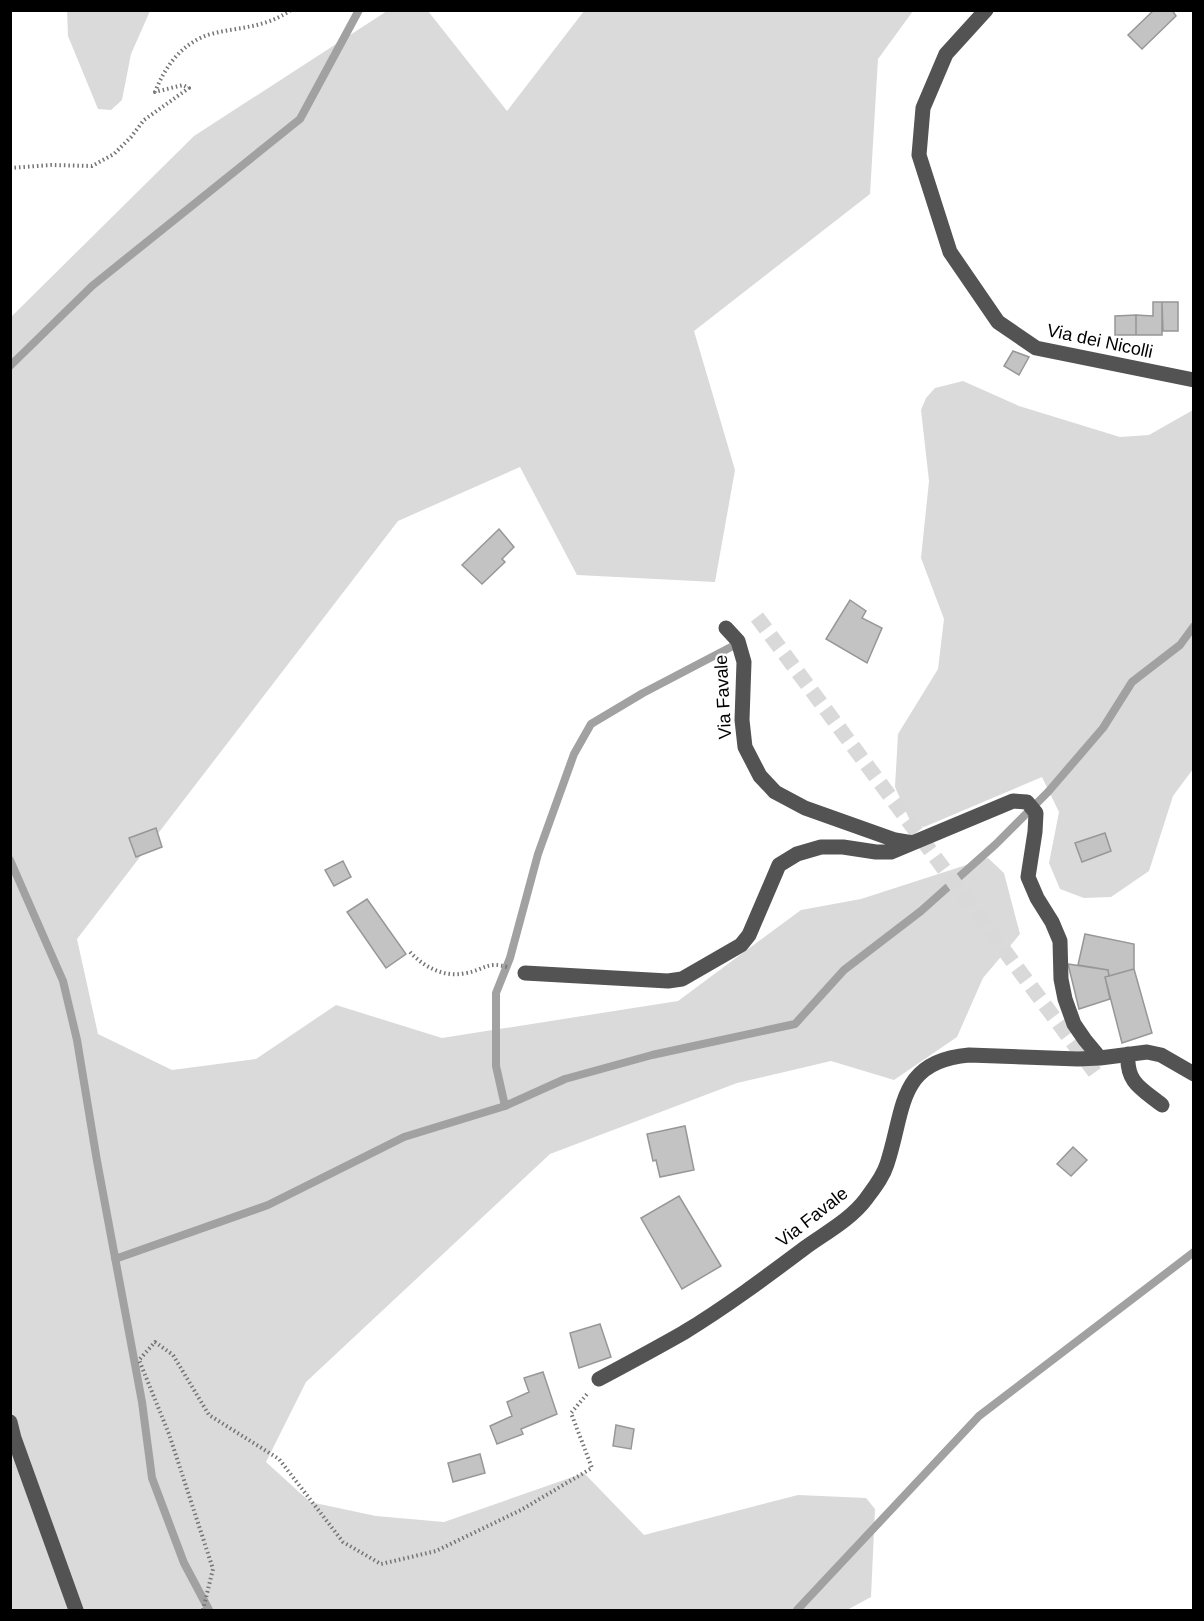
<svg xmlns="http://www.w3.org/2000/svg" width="1204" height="1621" viewBox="0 0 1204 1621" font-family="Helvetica,sans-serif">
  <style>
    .green { fill: #dadada }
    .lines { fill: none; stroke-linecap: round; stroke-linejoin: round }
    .stream { stroke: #a1a1a1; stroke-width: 8 }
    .building { fill: #c3c3c3; stroke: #979797; stroke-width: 1.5 }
    .minor-tunnel { stroke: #d9d9d9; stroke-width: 15; stroke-dasharray: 15 8; stroke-linecap: butt }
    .path { stroke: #757575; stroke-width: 4; stroke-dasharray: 1.5 3; stroke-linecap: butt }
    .minor { stroke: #535353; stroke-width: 15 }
    .labels { text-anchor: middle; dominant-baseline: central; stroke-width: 4.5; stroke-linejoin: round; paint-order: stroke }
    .street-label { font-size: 18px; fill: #000; stroke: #fff }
  </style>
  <rect width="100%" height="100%" fill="#fff"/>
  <path class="green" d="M67,11H150L131,54L122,100L111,110L98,109L68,36Z
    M387,11H428L507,111L584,11H913L878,59L870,194L694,331L735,470L715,582L577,575L520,467L398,521L77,939L98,1034L172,1070L256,1059L336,1005L442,1038L678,1001L801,910L861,899L988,858L1004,873L1020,934L983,978L957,1037L894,1080L831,1061L737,1083L550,1154L306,1382L266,1462L310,1502L376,1516L444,1522L584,1473L644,1535L798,1495L866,1498L875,1509L871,1597L847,1610H11V317L194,136Z
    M963,381L1019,406L1120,437L1149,435L1193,410V769L1173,796L1149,871L1111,897L1084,898L1060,889L1049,863L1059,812L1042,777L924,827L911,823L895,787L898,734L938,669L944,619L921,558L929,481L921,410L926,398L935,388Z"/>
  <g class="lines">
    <path class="stream" d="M10,366L92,286L300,119L359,10
      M10,860L63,981L77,1040L97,1161L142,1402L152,1478L184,1563L209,1610
      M505,1106L496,1066V993L510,958L538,854L574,754L591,724L643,693L731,647
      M115,1259L268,1205L404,1137L505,1106L565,1079L652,1055L795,1024L844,970L921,911L996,844L1048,792L1103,728L1132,682L1180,645L1194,626
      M797,1610L979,1416L1194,1252"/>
  </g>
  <path class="building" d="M1154,10H1172L1176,16L1142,49L1128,35Z
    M1153,302H1162V335H1136V315L1153,316Z
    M1162,302H1178V331H1163Z
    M1136,315V335H1115V316Z
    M1013,351L1029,357L1019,375L1004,366Z
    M499,529L514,547L502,559L505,562L482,584L462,565Z
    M850,600L866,611L862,618L882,628L867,663L826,639Z
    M156,828L162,847L136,857L129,838Z
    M1105,833L1111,851L1082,862L1075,843Z
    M343,861L351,877L334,886L325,870Z
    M367,899L406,954L386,968L347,912Z
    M1085,934L1134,944V969L1109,976L1108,970L1078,965Z
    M1068,964L1108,970L1109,976L1105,977L1110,999L1079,1009Z
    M1134,969L1152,1033L1122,1043L1105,977Z
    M685,1126L694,1170L660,1177L656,1160L653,1161L647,1134Z
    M1073,1147L1087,1160L1071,1176L1057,1164Z
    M679,1196L721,1266L682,1289L641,1218Z
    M600,1324L611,1357L579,1368L570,1333Z
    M543,1372L557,1414L521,1429L523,1434L497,1444L490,1426L512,1416L507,1402L529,1392L524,1378Z
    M616,1425L634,1429L631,1449L613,1446Z
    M480,1454L485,1473L453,1482L448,1463Z"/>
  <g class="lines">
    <path class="minor-tunnel" d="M757,617L1099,1078"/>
    <path class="path" d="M10,168L51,165L92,166L114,154L131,137L144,120L189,88L183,85L155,92C165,66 183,42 211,34C241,26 263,29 291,10
      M410,952C424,967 444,978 466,973C484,970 487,961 507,967
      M203,1610L213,1569L169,1434L139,1360L155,1342L173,1355L209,1415L279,1459L343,1542L381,1564L436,1551L521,1510L592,1468L571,1413L587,1394"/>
    <path class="minor" d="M986,10L946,54L923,108L919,155L950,252L998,322L1036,348L1194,380
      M726,628L738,641L744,662L742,720L745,747L760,776L775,792L805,808L895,840L913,843
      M525,973L668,981L682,979L741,945L749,935L779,865L797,854L821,847H843L876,852H891L1013,801L1027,802L1036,813L1035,832L1028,877L1037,898L1052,922L1060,941L1061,979L1065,999L1074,1024L1085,1040L1100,1058
      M1128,1054C1126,1083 1142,1089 1162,1105
      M599,1379C627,1364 655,1349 683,1333C726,1307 766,1277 806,1247C827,1232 851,1219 866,1199C874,1188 883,1177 887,1164C905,1110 897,1061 969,1055L1078,1059L1100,1058L1147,1052L1161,1055L1194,1074
      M10,1422L14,1438L76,1610"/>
  </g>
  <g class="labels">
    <g class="street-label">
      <text transform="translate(1100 341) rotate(12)">Via dei Nicolli</text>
      <text transform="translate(723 697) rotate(-93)">Via Favale</text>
      <text transform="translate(812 1217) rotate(-38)">Via Favale</text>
    </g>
  </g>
  <rect width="1204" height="1621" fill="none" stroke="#000000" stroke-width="24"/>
</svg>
